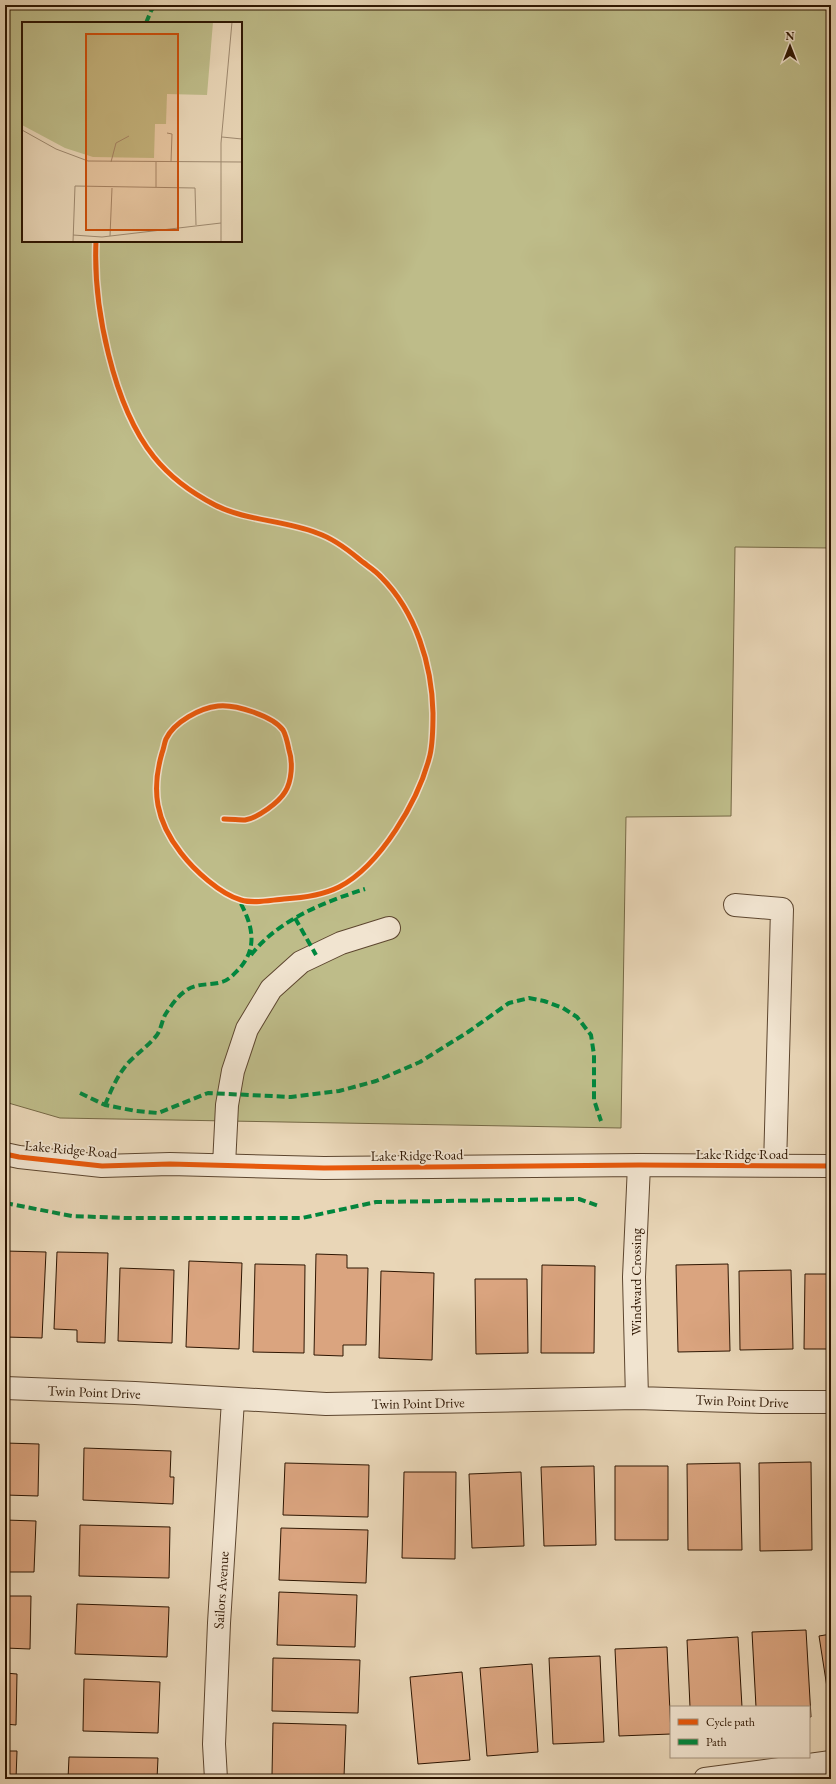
<svg xmlns="http://www.w3.org/2000/svg" width="836" height="1784" viewBox="0 0 836 1784" font-family="'EB Garamond',serif">
  <style>
    .green { fill: #bebc89; stroke: #766946; fill-rule: evenodd }
    .building { fill: #daa47f; stroke: #2e1602 }
    .lines { fill: none; stroke-linecap: round; stroke-linejoin: round }
    .minor-casing { stroke: #5d462f; stroke-width: 24 }
    .minor { stroke: #f1e4d0; stroke-width: 22 }
    .quiet { stroke: #00873e; stroke-width: 4; stroke-dasharray: 8 4; stroke-linecap: butt }
    .cycleway-casing { stroke: #f1e4d0; stroke-width: 8 }
    .cycleway { stroke: #e8590c; stroke-width: 5 }
    .labels { text-anchor: middle; dominant-baseline: central; stroke-width: 3.5; stroke-linejoin: round; paint-order: stroke }
    .street-label { font-size: 14px; fill: #2e1602; stroke: #f1e4d0 }
    .inset-road { fill: none; stroke: #9e896f; stroke-width: 1 }
    .view { fill: #cc4f0a; fill-opacity: 0.15; stroke: #cc4f0a; stroke-width: 2 }
    .inset-edge { fill: none; stroke: #2e1602; stroke-width: 2 }
  </style>
  <rect width="100%" height="100%" fill="#e9d6b7"/>
  <filter id="stains"><feTurbulence type="fractalNoise" baseFrequency=".005" numOctaves="4"/><feColorMatrix values="0 0 0 0 .2 0 0 0 0 .09 0 0 0 0 .02 0 0 0 .5 -.17"/></filter>
  <radialGradient id="worn" r=".72"><stop offset=".6" stop-color="#630" stop-opacity="0"/><stop offset="1" stop-color="#630" stop-opacity=".3"/></radialGradient>
  <path class="green" d="M5,5H831V548L735,547L731,816L626,817L621,1128L60,1118L5,1102ZM23,23H241V241H23Z"/>
  <path class="building" d="M5,1251L46,1252L42,1338L5,1337Z
    M57,1252L108,1253L105,1343L77,1342V1330L54,1329Z
    M316,1254L347,1255V1268H368L366,1345H343V1356L314,1355Z
    M189,1261L242,1263L239,1349L186,1347Z
    M255,1264L305,1265L304,1353L253,1352Z
    M728,1264L730,1351L678,1352L676,1265Z
    M542,1265L595,1266L594,1353H541Z
    M120,1268L174,1270L172,1343L118,1341Z
    M791,1270L793,1349L740,1350L739,1271Z
    M381,1271L434,1273L432,1360L379,1358Z
    M805,1274H831V1349H804Z
    M475,1279H527L528,1353L476,1354Z
    M5,1443L39,1444L38,1496L5,1495Z
    M84,1448L171,1451L170,1477H174L173,1504L83,1500Z
    M811,1462L812,1550L760,1551L759,1463Z
    M285,1463L369,1465L368,1517L283,1515Z
    M740,1463L742,1550H688L687,1464Z
    M828,1464H831V1550H830Z
    M594,1466L596,1545L544,1546L541,1467Z
    M615,1466H668V1540H615Z
    M404,1472H456L455,1559L402,1558Z
    M521,1472L524,1546L472,1548L469,1474Z
    M5,1520L36,1521L34,1572H5Z
    M80,1525L170,1527L169,1578L79,1576Z
    M281,1528L368,1530L366,1583L279,1580Z
    M279,1592L357,1595L355,1647L277,1645Z
    M5,1596H31L30,1649L5,1648Z
    M77,1604L169,1607L167,1657L75,1654Z
    M806,1630L811,1717H809V1707H756L752,1632Z
    M831,1634V1713L819,1636Z
    M738,1637L742,1707H690L687,1640Z
    M667,1647L671,1734L619,1736L615,1649Z
    M600,1656L604,1742L553,1744L549,1658Z
    M273,1658L360,1660L358,1713L272,1711Z
    M532,1664L538,1752L487,1756L480,1668Z
    M462,1672L470,1760L418,1764L410,1677Z
    M5,1673L17,1674L16,1725L5,1724Z
    M84,1679L160,1682L158,1733L83,1731Z
    M273,1723L346,1725L344,1777L272,1775Z
    M5,1751H17L16,1779H5Z
    M69,1757L158,1758L157,1779H68Z"/>
  <g class="lines">
    <defs>
      <path id="minor" d="M735,905L782,909L775,1166
        M5,1154L19,1157L102,1166L170,1164L324,1168L639,1165L831,1166
        M224,1165L227,1105L233,1071L247,1029L271,989L301,962L341,943L389,928
        M5,1388L135,1393L326,1404L637,1398L762,1402H831
        M637,1398L634,1277L639,1165
        M216,1779L214,1744L219,1623L233,1400
        M705,1779L831,1762"/>
    </defs>
    <use href="#minor" class="minor-casing"/>
    <use href="#minor" class="minor"/>
    <path class="quiet" d="M146,23L151,11L155,5
      M295,918L316,955
      M251,955C278,920 324,902 365,889
      M80,1093L105,1105L136,1111L158,1113L208,1093L291,1097L339,1091L376,1081L420,1062L468,1032L509,1003L529,998L544,1001L563,1008L577,1017L591,1035L594,1055V1100L601,1121
      M105,1105C111,1090 118,1074 129,1062C138,1053 149,1045 157,1035C161,1029 162,1021 165,1015C170,1007 177,997 184,992C196,982 209,986 222,982C229,980 234,974 239,969C259,947 252,924 239,900
      M5,1203L72,1216L125,1218H302L376,1202L579,1199L599,1206"/>
    <defs>
      <path id="cycleway" d="M96,241C93,306 113,406 154,457C170,477 192,493 215,505C246,521 284,520 317,533C332,538 347,549 359,559C366,565 375,570 381,577C416,612 432,665 433,713C433,727 433,742 430,755C419,800 380,866 339,887C323,895 301,898 284,899C271,900 254,904 241,900C220,894 194,870 181,853C156,821 151,791 162,753C164,748 164,744 166,739C174,722 200,708 218,706C235,704 273,716 283,730C286,735 288,745 289,750C293,762 292,781 285,792C279,802 258,818 245,820C239,820 231,819 224,819
        M5,1154L19,1157L102,1166L170,1164L324,1168L639,1165L831,1166"/>
    </defs>
    <use href="#cycleway" class="cycleway-casing"/>
    <use href="#cycleway" class="cycleway"/>
  </g>
  <g class="labels">
    <g class="street-label">
      <text transform="translate(71 1149) rotate(5)">Lake Ridge Road</text>
      <text x="742" y="1154">Lake Ridge Road</text>
      <text transform="translate(417 1155) rotate(-1)">Lake Ridge Road</text>
      <text transform="translate(636 1282) rotate(-90)">Windward Crossing</text>
      <text transform="translate(94 1392) rotate(2)">Twin Point Drive</text>
      <text transform="translate(742 1401) rotate(2)">Twin Point Drive</text>
      <text transform="translate(418 1403) rotate(-1)">Twin Point Drive</text>
      <text transform="translate(221 1590) rotate(-86)">Sailors Avenue</text>
    </g>
  </g>
  <g transform="translate(22 22)">
    <rect width="220" height="220" fill="#e9d6b7"/>
    <path d="M0,0H191L185,73L145,72L144,102H133L132,136L71,135L43,126L0,103Z" fill="#bebc89"/>
    <path class="inset-road" d="M0,108L34,127L66,139L220,140M145,111L150,112L149,140M200,115L220,117M89,140L94,121L107,114M134,165V140M51,213L80,215L199,201M88,214L90,166M51,220L53,164L173,166L174,203M199,220V121L210,0"/>
    <path class="view" d="M64,12H156V208H64Z"/>
    <rect width="220" height="220" class="inset-edge"/>
  </g>
  <rect width="836" height="1784" fill="none" stroke="#e9d6b7" stroke-width="20"/>
  <rect x="6" y="6" width="824" height="1772" fill="none" stroke="#2e1602" stroke-width="2"/>
  <rect x="10" y="10" width="816" height="1764" fill="none" stroke="#2e1602"/>
  <rect x="670" y="1706" width="140" height="52" fill="#f1e4d0" stroke="#a3927e"/>
  <rect x="678" y="1719" width="20" height="6" fill="#e8590c" stroke="#a3927e"/>
  <text x="706" y="1726" font-size="12" fill="#2e1602">Cycle path</text>
  <rect x="678" y="1739" width="20" height="6" fill="#00873e" stroke="#a3927e"/>
  <text x="706" y="1746" font-size="12" fill="#2e1602">Path</text>
  <g transform="translate(790 46)" stroke="#f1e4d0" stroke-width="3" paint-order="stroke">
  <path d="M0-3L7 15L0 10L-7 15Z" fill="#2e1602"/>
  <text y="-6" font-size="11" font-weight="bold" text-anchor="middle" fill="#2e1602">N</text>
  </g>
  <rect width="100%" height="100%" filter="url(#stains)"/>
  <rect width="100%" height="100%" fill="url(#worn)"/>
</svg>
